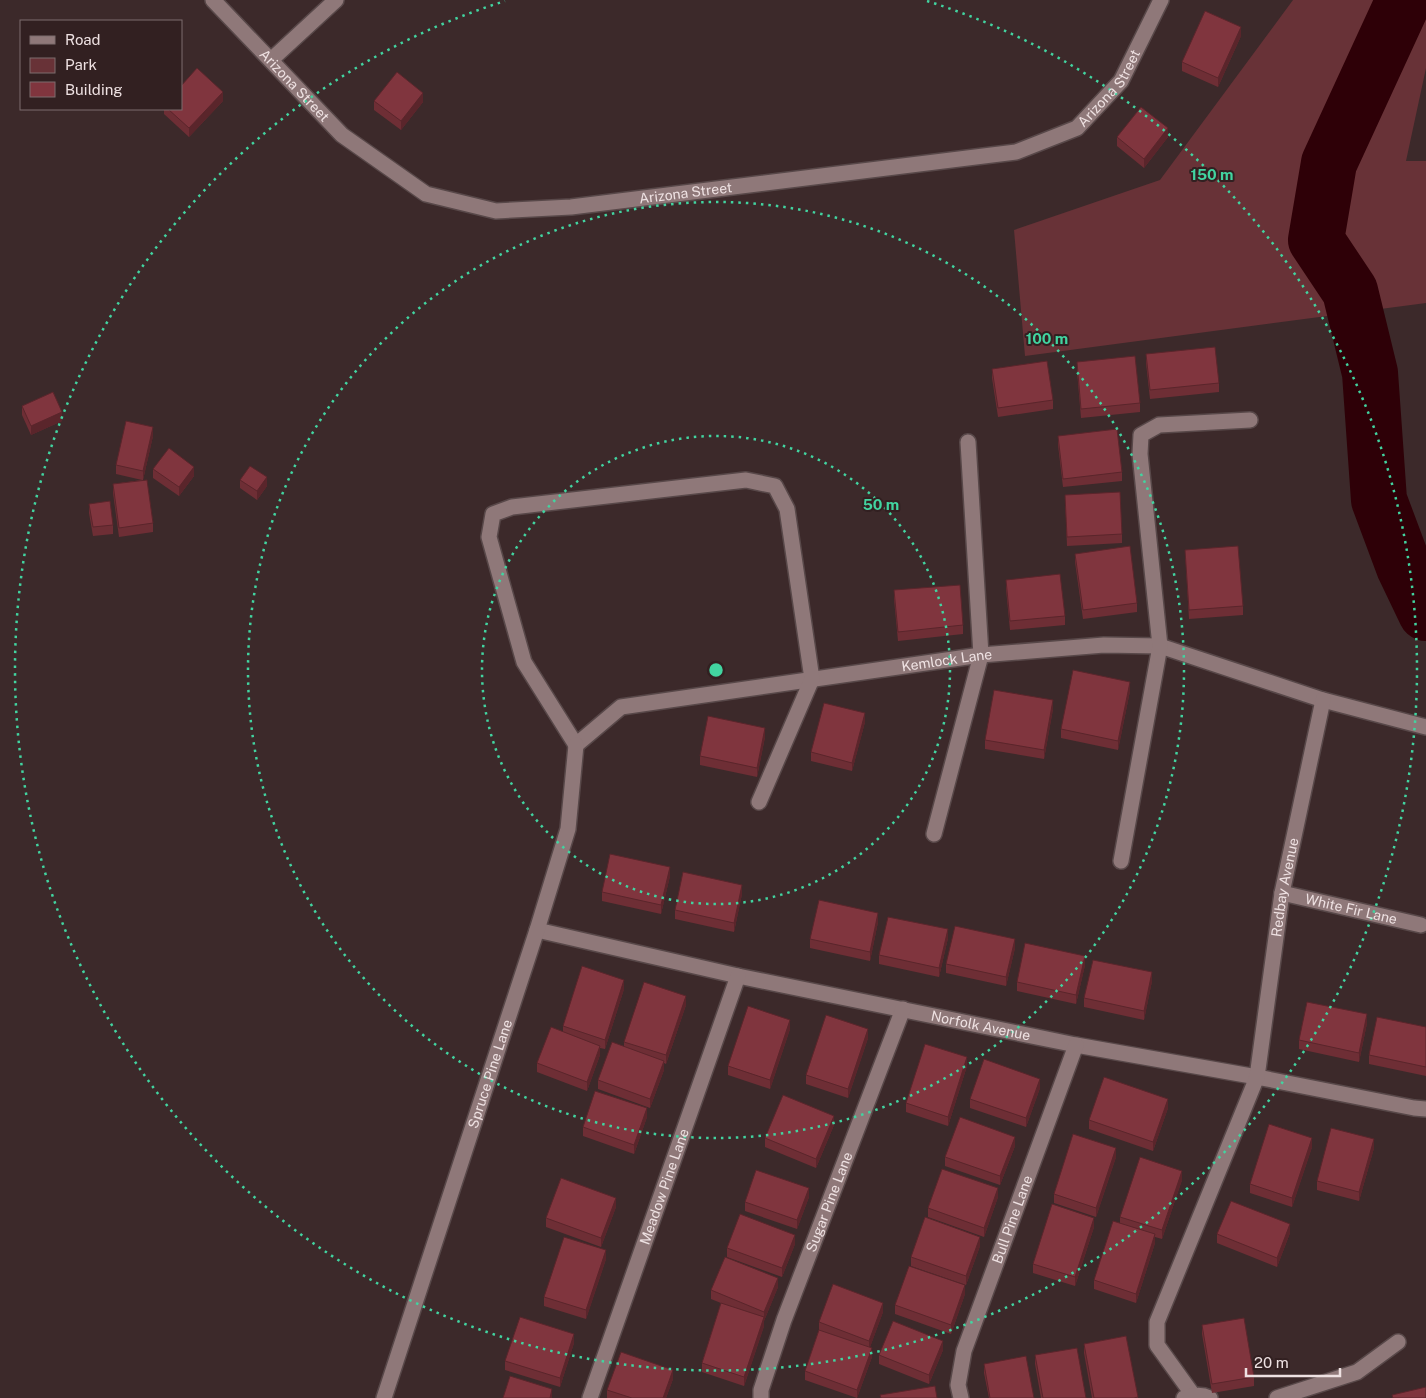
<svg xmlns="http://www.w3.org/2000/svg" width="1426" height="1398" viewBox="0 0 1426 1398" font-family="'Public Sans',sans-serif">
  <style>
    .green { fill: #683237 }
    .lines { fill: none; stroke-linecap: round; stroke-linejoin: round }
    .river { stroke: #2e0007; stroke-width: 56 }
    .minor-casing { stroke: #584849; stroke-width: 18 }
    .minor { stroke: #8f7879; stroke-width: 15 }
    .wall { fill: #6e2e35 }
    .shaded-wall { fill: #5a252b }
    .building { fill: #80353e; stroke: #5a252b }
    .ring { fill: none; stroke: #42d4a0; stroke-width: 2.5; stroke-dasharray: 2.5 5 }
    .labels { text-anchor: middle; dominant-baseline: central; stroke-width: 4; stroke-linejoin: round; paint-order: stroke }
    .street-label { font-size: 14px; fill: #eee1e2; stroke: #322021 }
    .centre { fill: #42d4a0; stroke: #322021; stroke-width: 2.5 }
    .ring-label { font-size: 15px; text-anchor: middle; font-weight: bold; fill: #42d4a0; stroke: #322021; stroke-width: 4; stroke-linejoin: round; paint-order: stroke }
  </style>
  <rect width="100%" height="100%" fill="#3c292a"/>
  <path class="green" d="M1293,0H1426V68L1406,161H1426V303L1025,356L1014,230L1160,180Z"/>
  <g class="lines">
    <path class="river" d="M1404,0L1329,163L1316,240L1350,291L1370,373L1379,500L1404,567L1426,613"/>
    <defs>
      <g id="minor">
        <path id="s1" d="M213,0L342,135L426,194L496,211L571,207L1016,152L1077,128L1121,81L1161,0"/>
        <path d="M271,60L336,0"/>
        <path id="s2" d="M576,745L621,707L981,655L1104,645L1160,646L1323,700L1426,727"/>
        <path d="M576,745L524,662L489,537L493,514L512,507L746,480L775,486L787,509L812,679L759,802"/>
        <path d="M934,834L981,655L968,442"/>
        <path d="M1121,861L1160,646L1140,454L1141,435L1159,425L1250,420"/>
        <path id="s3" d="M1282,893L1421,925"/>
        <path id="s4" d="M537,930L738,976L1076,1045L1257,1077L1414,1108L1426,1109"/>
        <path id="s5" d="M1193,1395L1157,1345V1322L1257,1077L1282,893L1323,700"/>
        <path id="s6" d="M384,1398L537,930L568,829L576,745"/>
        <path id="s7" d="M590,1398L738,976"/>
        <path id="s8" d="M761,1398V1390L784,1320L903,1009"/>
        <path id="s9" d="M961,1398L958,1385L964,1351L1076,1045"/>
        <path d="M1184,1398C1194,1395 1201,1394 1210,1398"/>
        <path d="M1277,1398L1357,1372L1398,1342"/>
      </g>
    </defs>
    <use href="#minor" class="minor-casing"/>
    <use href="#minor" class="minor"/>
  </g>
  <path class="wall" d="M1241,36L1218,87L1182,71V62Z
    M223,101L189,137L164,114V109H181Z
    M374,101L423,102L401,130L374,110Z
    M1117,137H1168L1144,168L1117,146Z
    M1146,354L1219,383V392L1150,399L1146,363Z
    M1077,362L1140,403V412L1081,418L1077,371Z
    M992,369L1053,400V409L998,417L992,378Z
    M22,406L62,421L31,435L22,415Z
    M153,436L143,480L153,523V532L119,537L113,493V484L142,480L116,474V465Z
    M1058,436L1122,472V481L1063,487L1058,445Z
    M153,469L194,476L179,496L153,478Z
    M240,480L267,486L257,500L240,488Z
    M1065,495L1122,534V543L1067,546Z
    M89,504L113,525V534L93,536L89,513Z
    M1185,550L1243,606V615L1189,619Z
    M1075,554L1137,603V612L1083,619L1075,562Z
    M1006,580L1065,616V625L1010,630L1006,589Z
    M894,590L963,625V634L898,641L894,599Z
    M1130,691L1118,750L1061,738V729Z
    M1053,709L1044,759L985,749V740Z
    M865,722L852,771L811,761V752Z
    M765,737L757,777L700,765V756Z
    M670,876L661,914L602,901V892Z
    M742,894L734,932L675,919V910Z
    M878,922L870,961L810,948V939Z
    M948,938L939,977L879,964V955Z
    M1015,948L1006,986L946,973V964Z
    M1085,965L1076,1004L1017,991V982Z
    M1152,981L1144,1020L1084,1007V998Z
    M624,989L605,1049L600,1048V1055L587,1091L537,1072V1063L563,1031V1026Z
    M686,1005L666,1064L664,1063V1070L650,1108L598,1089V1080L624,1047V1042Z
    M1367,1023L1359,1062L1299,1049V1040Z
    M1426,1027V1076L1369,1064V1055Z
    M790,1029L770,1089L728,1075V1066Z
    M868,1038L848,1098L806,1084V1075Z
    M967,1066L948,1126L906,1112V1103Z
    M1040,1088L1026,1127L970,1108V1099Z
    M1168,1108L1153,1151L1089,1129V1120Z
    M647,1117L634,1154L583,1136V1127Z
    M834,1125L816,1168L765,1147V1138Z
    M1015,1146L1000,1185L945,1166V1157Z
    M1312,1147L1292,1207L1250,1193V1184Z
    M1374,1148L1359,1201L1317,1190V1181Z
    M1116,1157L1096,1217L1054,1203V1194Z
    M1182,1180L1162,1239L1155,1237V1243L1136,1303L1094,1289V1280L1120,1223V1217Z
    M809,1197L797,1229L745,1211V1202Z
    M998,1197L984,1237L928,1217V1208Z
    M616,1207L601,1247L546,1227V1218Z
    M1094,1227L1075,1286L1033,1273V1264Z
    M1290,1233L1277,1267L1217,1243V1234Z
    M795,1244L782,1277L727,1257V1248Z
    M980,1246L966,1285L911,1266V1257Z
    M606,1259L586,1319L544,1306V1297Z
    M778,1287L764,1321V1326L744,1386L702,1372V1363L721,1303L711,1299V1290Z
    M965,1294L951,1334L895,1314V1305Z
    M883,1312L870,1347L872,1357L857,1398L805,1380V1371L819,1330V1322Z
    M1202,1325L1254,1377V1386L1212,1393L1202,1334Z
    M1126,1336L1138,1398H1092L1084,1353V1344Z
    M574,1343L560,1387L505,1370V1361Z
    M943,1350L929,1384L879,1364V1355Z
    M1035,1355L1086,1398H1041L1035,1364Z
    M984,1364L1034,1398H989L984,1373Z
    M673,1379L666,1398H607V1390Z"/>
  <path class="shaded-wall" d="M1241,27V36L1218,87V78Z
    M223,92V101L189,137V128Z
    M423,93V102L401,130V121Z
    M1168,128V137L1144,168V159Z
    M62,412V421L31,435V426Z
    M153,427V436L143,480V471Z
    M194,467V476L179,496V487Z
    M267,477V486L257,500V491Z
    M1130,682V691L1118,750V741Z
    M1053,700V709L1044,759V750Z
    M865,713V722L852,771V763Z
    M765,728V737L757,777V768Z
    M670,867V876L661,914V905Z
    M742,885V894L734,932V923Z
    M878,913V922L870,961V952Z
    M948,929V938L939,977V968Z
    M1015,939V948L1006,986V977Z
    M1085,956V965L1076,1004V995Z
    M1152,972V981L1144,1020V1011Z
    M624,980V989L605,1049V1040Z
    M686,996V1005L666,1064V1055Z
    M1367,1014V1023L1359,1062V1053Z
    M790,1020V1029L770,1089V1080Z
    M868,1029V1038L848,1098V1089Z
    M600,1046V1055L587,1091V1082Z
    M967,1057V1066L948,1126V1117Z
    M664,1061V1070L650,1108V1099Z
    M1040,1079V1088L1026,1127V1118Z
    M1168,1099V1108L1153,1151V1142Z
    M647,1108V1117L634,1154V1145Z
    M834,1116V1125L816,1168V1159Z
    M1015,1137V1146L1000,1185V1176Z
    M1312,1138V1147L1292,1207V1198Z
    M1374,1139V1148L1359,1201V1192Z
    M1116,1148V1157L1096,1217V1208Z
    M1182,1171V1180L1162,1239V1230Z
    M809,1188V1197L797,1229V1220Z
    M998,1188V1197L984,1237V1228Z
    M616,1198V1207L601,1247V1238Z
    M1094,1218V1227L1075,1286V1277Z
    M1290,1224V1233L1277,1267V1258Z
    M1155,1234V1243L1136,1303V1294Z
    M795,1235V1244L782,1277V1268Z
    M980,1237V1246L966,1285V1276Z
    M606,1250V1259L586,1319V1310Z
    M778,1278V1287L764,1321V1312Z
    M965,1285V1294L951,1334V1325Z
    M883,1303V1312L869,1350V1341Z
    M764,1317V1326L744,1386V1377Z
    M574,1334V1343L560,1387V1378Z
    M943,1341V1350L929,1384V1375Z
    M872,1348V1357L857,1398V1390Z
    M673,1370V1379L666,1398H663Z
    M552,1389V1398H550Z"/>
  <path class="building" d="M1205,11L1241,27L1218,78L1182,62Z
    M197,68L223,92L189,128L168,109H181V86Z
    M397,72L423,93L401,121L374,101Z
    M1141,107L1168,128L1144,159L1117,137Z
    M1215,347L1219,383L1150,390L1146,354Z
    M1135,356L1140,403L1081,409L1077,362Z
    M1047,361L1053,400L998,408L992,369Z
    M53,392L62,412L31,426L22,406Z
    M126,421L153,427L143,471L116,465Z
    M1117,429L1122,472L1063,479L1058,436Z
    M169,448L194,467L179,487L153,469Z
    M250,466L267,477L257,491L240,480Z
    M147,480L153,523L119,528L113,484Z
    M1120,492L1122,534L1067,537L1065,495Z
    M110,501L113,525L93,527L89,504Z
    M1130,546L1137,603L1083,610L1075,554Z
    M1238,546L1243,606L1189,610L1185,550Z
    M1060,574L1065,616L1010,621L1006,580Z
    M960,585L963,625L898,632L894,590Z
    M1073,670L1130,682L1118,741L1061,729Z
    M994,690L1053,700L1044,750L985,740Z
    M824,703L865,713L852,763L811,752Z
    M708,716L765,728L757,768L700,756Z
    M610,854L670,867L661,905L602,892Z
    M683,872L742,885L734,923L675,910Z
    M819,900L878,913L870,952L810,939Z
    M888,917L948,929L939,968L879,955Z
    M955,926L1015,939L1006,977L946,964Z
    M1025,943L1085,956L1076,995L1017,982Z
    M1093,960L1152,972L1144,1011L1084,998Z
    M582,966L624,980L605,1040L563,1026Z
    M644,982L686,996L666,1055L624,1042Z
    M1307,1002L1367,1014L1359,1053L1299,1040Z
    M748,1006L790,1020L770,1080L728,1066Z
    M826,1015L868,1029L848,1089L806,1075Z
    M1377,1017L1426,1027V1067L1369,1055Z
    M551,1027L600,1046L587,1082L537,1063Z
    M612,1042L664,1061L650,1099L598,1080Z
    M925,1044L967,1057L948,1117L906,1103Z
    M984,1059L1040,1079L1026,1118L970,1099Z
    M1104,1077L1168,1099L1153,1142L1089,1120Z
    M595,1091L647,1108L634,1145L583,1127Z
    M783,1095L834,1116L816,1159L765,1138Z
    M960,1117L1015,1137L1000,1176L945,1157Z
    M1269,1124L1312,1138L1292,1198L1250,1184Z
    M1331,1128L1374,1139L1359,1192L1317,1181Z
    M1073,1134L1116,1148L1096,1208L1054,1194Z
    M1140,1157L1182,1171L1162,1230L1120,1217Z
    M942,1169L998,1188L984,1228L928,1208Z
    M756,1170L809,1188L797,1220L745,1202Z
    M561,1178L616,1198L601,1238L546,1218Z
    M1231,1201L1290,1224L1277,1258L1217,1234Z
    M1052,1204L1094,1218L1075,1277L1033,1264Z
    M740,1214L795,1235L782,1268L727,1248Z
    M925,1217L980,1237L966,1276L911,1257Z
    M1113,1221L1155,1234L1136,1294L1094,1280Z
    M564,1237L606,1250L586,1310L544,1297Z
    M725,1257L778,1278L764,1312L711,1290Z
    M909,1266L965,1285L951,1325L895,1305Z
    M833,1284L883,1303L869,1341L819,1322Z
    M721,1303L764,1317L744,1377L702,1363Z
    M520,1317L574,1334L560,1378L505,1361Z
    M1244,1318L1254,1377L1212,1384L1202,1325Z
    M893,1321L943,1341L929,1375L879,1355Z
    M819,1330L872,1348L857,1390L805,1371Z
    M1126,1336L1138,1397L1134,1398H1094L1084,1344Z
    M1077,1348L1086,1398H1043L1035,1355Z
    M621,1352L673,1370L663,1398H632L607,1390Z
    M1026,1356L1034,1398H990L984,1364Z
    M510,1376L552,1389L550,1398H503Z
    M935,1386L937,1398H881L880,1395Z
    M1426,1387V1398H1393L1392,1395Z"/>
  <g class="ring">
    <circle cx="716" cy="670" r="234"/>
    <circle cx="716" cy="670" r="468"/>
    <path d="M927 1A701 701 0 1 1 505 1"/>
  </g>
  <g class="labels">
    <g class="street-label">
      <text stroke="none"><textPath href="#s1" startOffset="118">Arizona Street</textPath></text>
      <text stroke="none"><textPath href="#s1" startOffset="1002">Arizona Street</textPath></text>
      <text stroke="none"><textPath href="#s1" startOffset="552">Arizona Street</textPath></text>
      <text stroke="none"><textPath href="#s2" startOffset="388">Kemlock Lane</textPath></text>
      <text stroke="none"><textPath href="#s5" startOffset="541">Redbay Avenue</textPath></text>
      <text stroke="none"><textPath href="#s3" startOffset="71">White Fir Lane</textPath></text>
      <text stroke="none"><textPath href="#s4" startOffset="454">Norfolk Avenue</textPath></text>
      <text stroke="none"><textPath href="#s6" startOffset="341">Spruce Pine Lane</textPath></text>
      <text stroke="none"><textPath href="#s7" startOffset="224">Meadow Pine Lane</textPath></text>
      <text stroke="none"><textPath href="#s8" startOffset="208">Sugar Pine Lane</textPath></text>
      <text stroke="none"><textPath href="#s9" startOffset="188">Bull Pine Lane</textPath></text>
    </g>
  </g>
  <circle cx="716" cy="670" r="8" class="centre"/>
  <g class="ring-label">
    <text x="1212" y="180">150 m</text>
    <text x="1047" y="344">100 m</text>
    <text x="881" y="510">50 m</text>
  </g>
  <rect x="20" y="20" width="162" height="90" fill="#322021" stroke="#7d6d6e"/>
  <rect x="30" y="36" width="25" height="8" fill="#8f7879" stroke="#7d6d6e"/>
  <text x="65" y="45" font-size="15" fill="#eee1e2">Road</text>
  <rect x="30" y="58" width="25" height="15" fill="#683237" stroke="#7d6d6e"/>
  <text x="65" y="70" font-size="15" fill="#eee1e2">Park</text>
  <rect x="30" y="82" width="25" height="15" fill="#80353e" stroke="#7d6d6e"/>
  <text x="65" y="95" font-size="15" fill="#eee1e2">Building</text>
  <path d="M1246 1368v8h94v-8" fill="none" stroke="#eee1e2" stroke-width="2.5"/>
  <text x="1254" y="1368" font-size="15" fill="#eee1e2" stroke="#322021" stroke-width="4" paint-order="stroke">20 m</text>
</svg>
